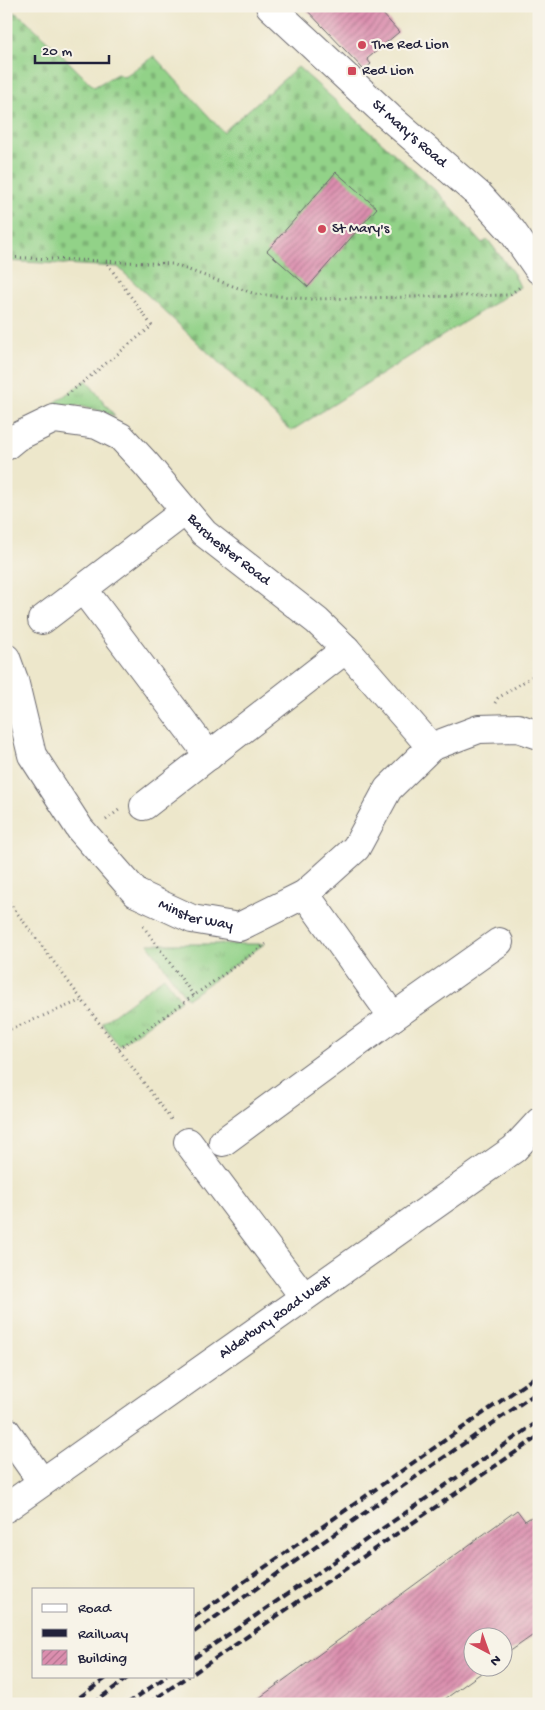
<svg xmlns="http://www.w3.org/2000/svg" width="545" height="1710" viewBox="0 0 545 1710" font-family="'Gochi Hand',sans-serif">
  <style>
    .grass { fill: url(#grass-tufts); stroke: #5a7a62 }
    .cemetery { fill: url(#cemetery-stones); stroke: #5a7a62 }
    .building { fill: url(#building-hatch) }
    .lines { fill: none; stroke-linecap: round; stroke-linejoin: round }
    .minor-casing { stroke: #69676d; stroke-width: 30 }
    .path { stroke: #69676d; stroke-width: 3; stroke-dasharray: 1 4; stroke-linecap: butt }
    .minor { stroke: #fff; stroke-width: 28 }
    .rail { stroke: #22223b; stroke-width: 4; stroke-dasharray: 8 4; stroke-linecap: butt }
    .poi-dot { fill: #d1495b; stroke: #f7f3e8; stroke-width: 2 }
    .labels { text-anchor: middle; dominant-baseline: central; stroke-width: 4.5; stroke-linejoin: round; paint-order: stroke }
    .poi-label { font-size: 15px; fill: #22223b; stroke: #f7f3e8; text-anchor: start }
    .street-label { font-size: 15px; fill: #22223b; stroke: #f7f3e8 }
  </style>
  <defs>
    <pattern id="grass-tufts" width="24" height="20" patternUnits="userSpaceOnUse" patternTransform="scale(1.25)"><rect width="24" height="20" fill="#92d288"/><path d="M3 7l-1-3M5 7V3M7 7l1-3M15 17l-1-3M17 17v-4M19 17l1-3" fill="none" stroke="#7eb476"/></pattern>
    <pattern id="cemetery-stones" width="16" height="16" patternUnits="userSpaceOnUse" patternTransform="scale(1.25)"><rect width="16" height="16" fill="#92d288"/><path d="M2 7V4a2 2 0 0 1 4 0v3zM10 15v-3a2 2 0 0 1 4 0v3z" fill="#7eb476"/></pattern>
    <pattern id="building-hatch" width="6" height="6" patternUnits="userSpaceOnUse" patternTransform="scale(1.25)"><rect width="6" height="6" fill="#db8eae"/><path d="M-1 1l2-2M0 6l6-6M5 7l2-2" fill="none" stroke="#b1748f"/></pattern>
  </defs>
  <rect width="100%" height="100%" fill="#f7f3e8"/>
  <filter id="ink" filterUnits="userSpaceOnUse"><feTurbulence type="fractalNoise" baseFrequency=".02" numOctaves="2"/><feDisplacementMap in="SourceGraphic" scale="10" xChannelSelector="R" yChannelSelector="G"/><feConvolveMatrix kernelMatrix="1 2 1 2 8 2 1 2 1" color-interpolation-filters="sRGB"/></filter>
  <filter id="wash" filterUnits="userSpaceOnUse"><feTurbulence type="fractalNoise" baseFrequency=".0096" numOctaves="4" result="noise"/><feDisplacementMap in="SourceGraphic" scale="20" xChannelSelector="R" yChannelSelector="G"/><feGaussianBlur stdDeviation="1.12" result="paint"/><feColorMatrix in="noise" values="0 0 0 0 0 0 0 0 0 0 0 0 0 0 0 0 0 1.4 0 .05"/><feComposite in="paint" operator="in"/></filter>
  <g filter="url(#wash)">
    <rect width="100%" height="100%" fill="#ede7cb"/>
    <path class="grass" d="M86,380L115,416L85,406L53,404Z
      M148,944H264L187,999Z
      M164,977L181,1000L119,1046L102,1023Z"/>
    <path class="cemetery" d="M6,6L27,21L94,87L117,74L124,77L154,56L223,132L298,67L439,194L482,243L488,240L514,274L520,287L291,431L118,267L6,261Z"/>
    <g id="blocks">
      <path class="building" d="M303,6H383L387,10L382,13L399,32L367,59L371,64L364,70Z
        M336,172L377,208L308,287L267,251Z
        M517,1510L525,1521L539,1512V1631L502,1657V1638H472V1668H488L438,1704H251Z"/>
    </g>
  </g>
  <g filter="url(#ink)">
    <use href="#blocks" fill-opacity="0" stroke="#69676d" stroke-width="1"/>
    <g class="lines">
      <defs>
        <g id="minor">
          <path id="s1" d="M270,6L389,117L479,195L512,231L539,270"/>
          <path id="s2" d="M6,446L17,437L54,419L97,425L121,437L146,464L204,533L317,621L346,649L431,747"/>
          <path d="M83,589L209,756"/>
          <path d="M42,620L185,511"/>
          <path id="s3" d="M6,658L14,680L32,755L80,829L136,893L192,919L239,927L305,894L356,848L388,789L431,747L479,729L518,728L539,735"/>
          <path d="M144,806L346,649"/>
          <path d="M393,1017L499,942"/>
          <path d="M188,1142L304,1297"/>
          <path d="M223,1142L393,1017L305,894"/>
          <path d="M6,1431L42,1482"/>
          <path id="s4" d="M6,1508L514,1149L539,1122"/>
        </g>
      </defs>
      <use href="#minor" class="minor-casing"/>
      <path class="path" d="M6,257L172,264L255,294L311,299L509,295L520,287
        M67,395L152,326L106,262
        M495,703L498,698L539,672
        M106,820L119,810
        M6,898L173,1122
        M143,926L194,996
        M6,1031L82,1000
        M119,1049L266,944"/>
      <use href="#minor" class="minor"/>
      <path class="rail" d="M194,1617L539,1374
        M194,1632L539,1391
        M194,1658L539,1421
        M194,1673L539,1436
        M70,1704L109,1676
        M92,1704L130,1676
        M127,1704L167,1676
        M148,1704L188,1676"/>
    </g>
  </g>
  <g class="poi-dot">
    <circle cx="362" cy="45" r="5"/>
    <rect x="347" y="66" width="10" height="10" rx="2.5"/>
    <circle cx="322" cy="229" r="5"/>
  </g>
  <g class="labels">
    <g class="poi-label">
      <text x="372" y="45">The Red Lion</text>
      <text x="362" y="71">Red Lion</text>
      <text x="332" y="229">St Mary's</text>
    </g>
    <g class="street-label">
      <text stroke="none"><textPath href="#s1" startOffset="189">St Mary's Road</textPath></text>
      <text stroke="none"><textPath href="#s2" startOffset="282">Barchester Road</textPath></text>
      <text stroke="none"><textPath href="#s3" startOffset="338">Minster Way</textPath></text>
      <text stroke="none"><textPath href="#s4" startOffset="330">Alderbury Road West</textPath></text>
    </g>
  </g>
  <rect width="545" height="1710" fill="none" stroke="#f7f3e8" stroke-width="25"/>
  <rect x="32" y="1588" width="162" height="90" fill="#f7f3e8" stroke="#a29fa3"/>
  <rect x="42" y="1604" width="25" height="8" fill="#ffffff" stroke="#a29fa3"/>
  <text x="78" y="1612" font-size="15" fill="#22223b">Road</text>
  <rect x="42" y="1629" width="25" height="8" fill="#22223b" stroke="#a29fa3"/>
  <text x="78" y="1638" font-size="15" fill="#22223b">Railway</text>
  <rect x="42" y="1650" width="25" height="15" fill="url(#building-hatch)" stroke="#a29fa3"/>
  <text x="78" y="1662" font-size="15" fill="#22223b">Building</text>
  <g transform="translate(488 1652) rotate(139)"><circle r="24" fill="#f7f3e8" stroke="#a29fa3"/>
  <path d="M0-4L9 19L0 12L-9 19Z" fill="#d1495b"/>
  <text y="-8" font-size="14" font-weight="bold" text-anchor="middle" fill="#22223b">N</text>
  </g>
  <path d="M35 55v8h74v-8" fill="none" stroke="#22223b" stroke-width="2.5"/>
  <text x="42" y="55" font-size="15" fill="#22223b" stroke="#f7f3e8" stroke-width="4" paint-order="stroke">20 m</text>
</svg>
